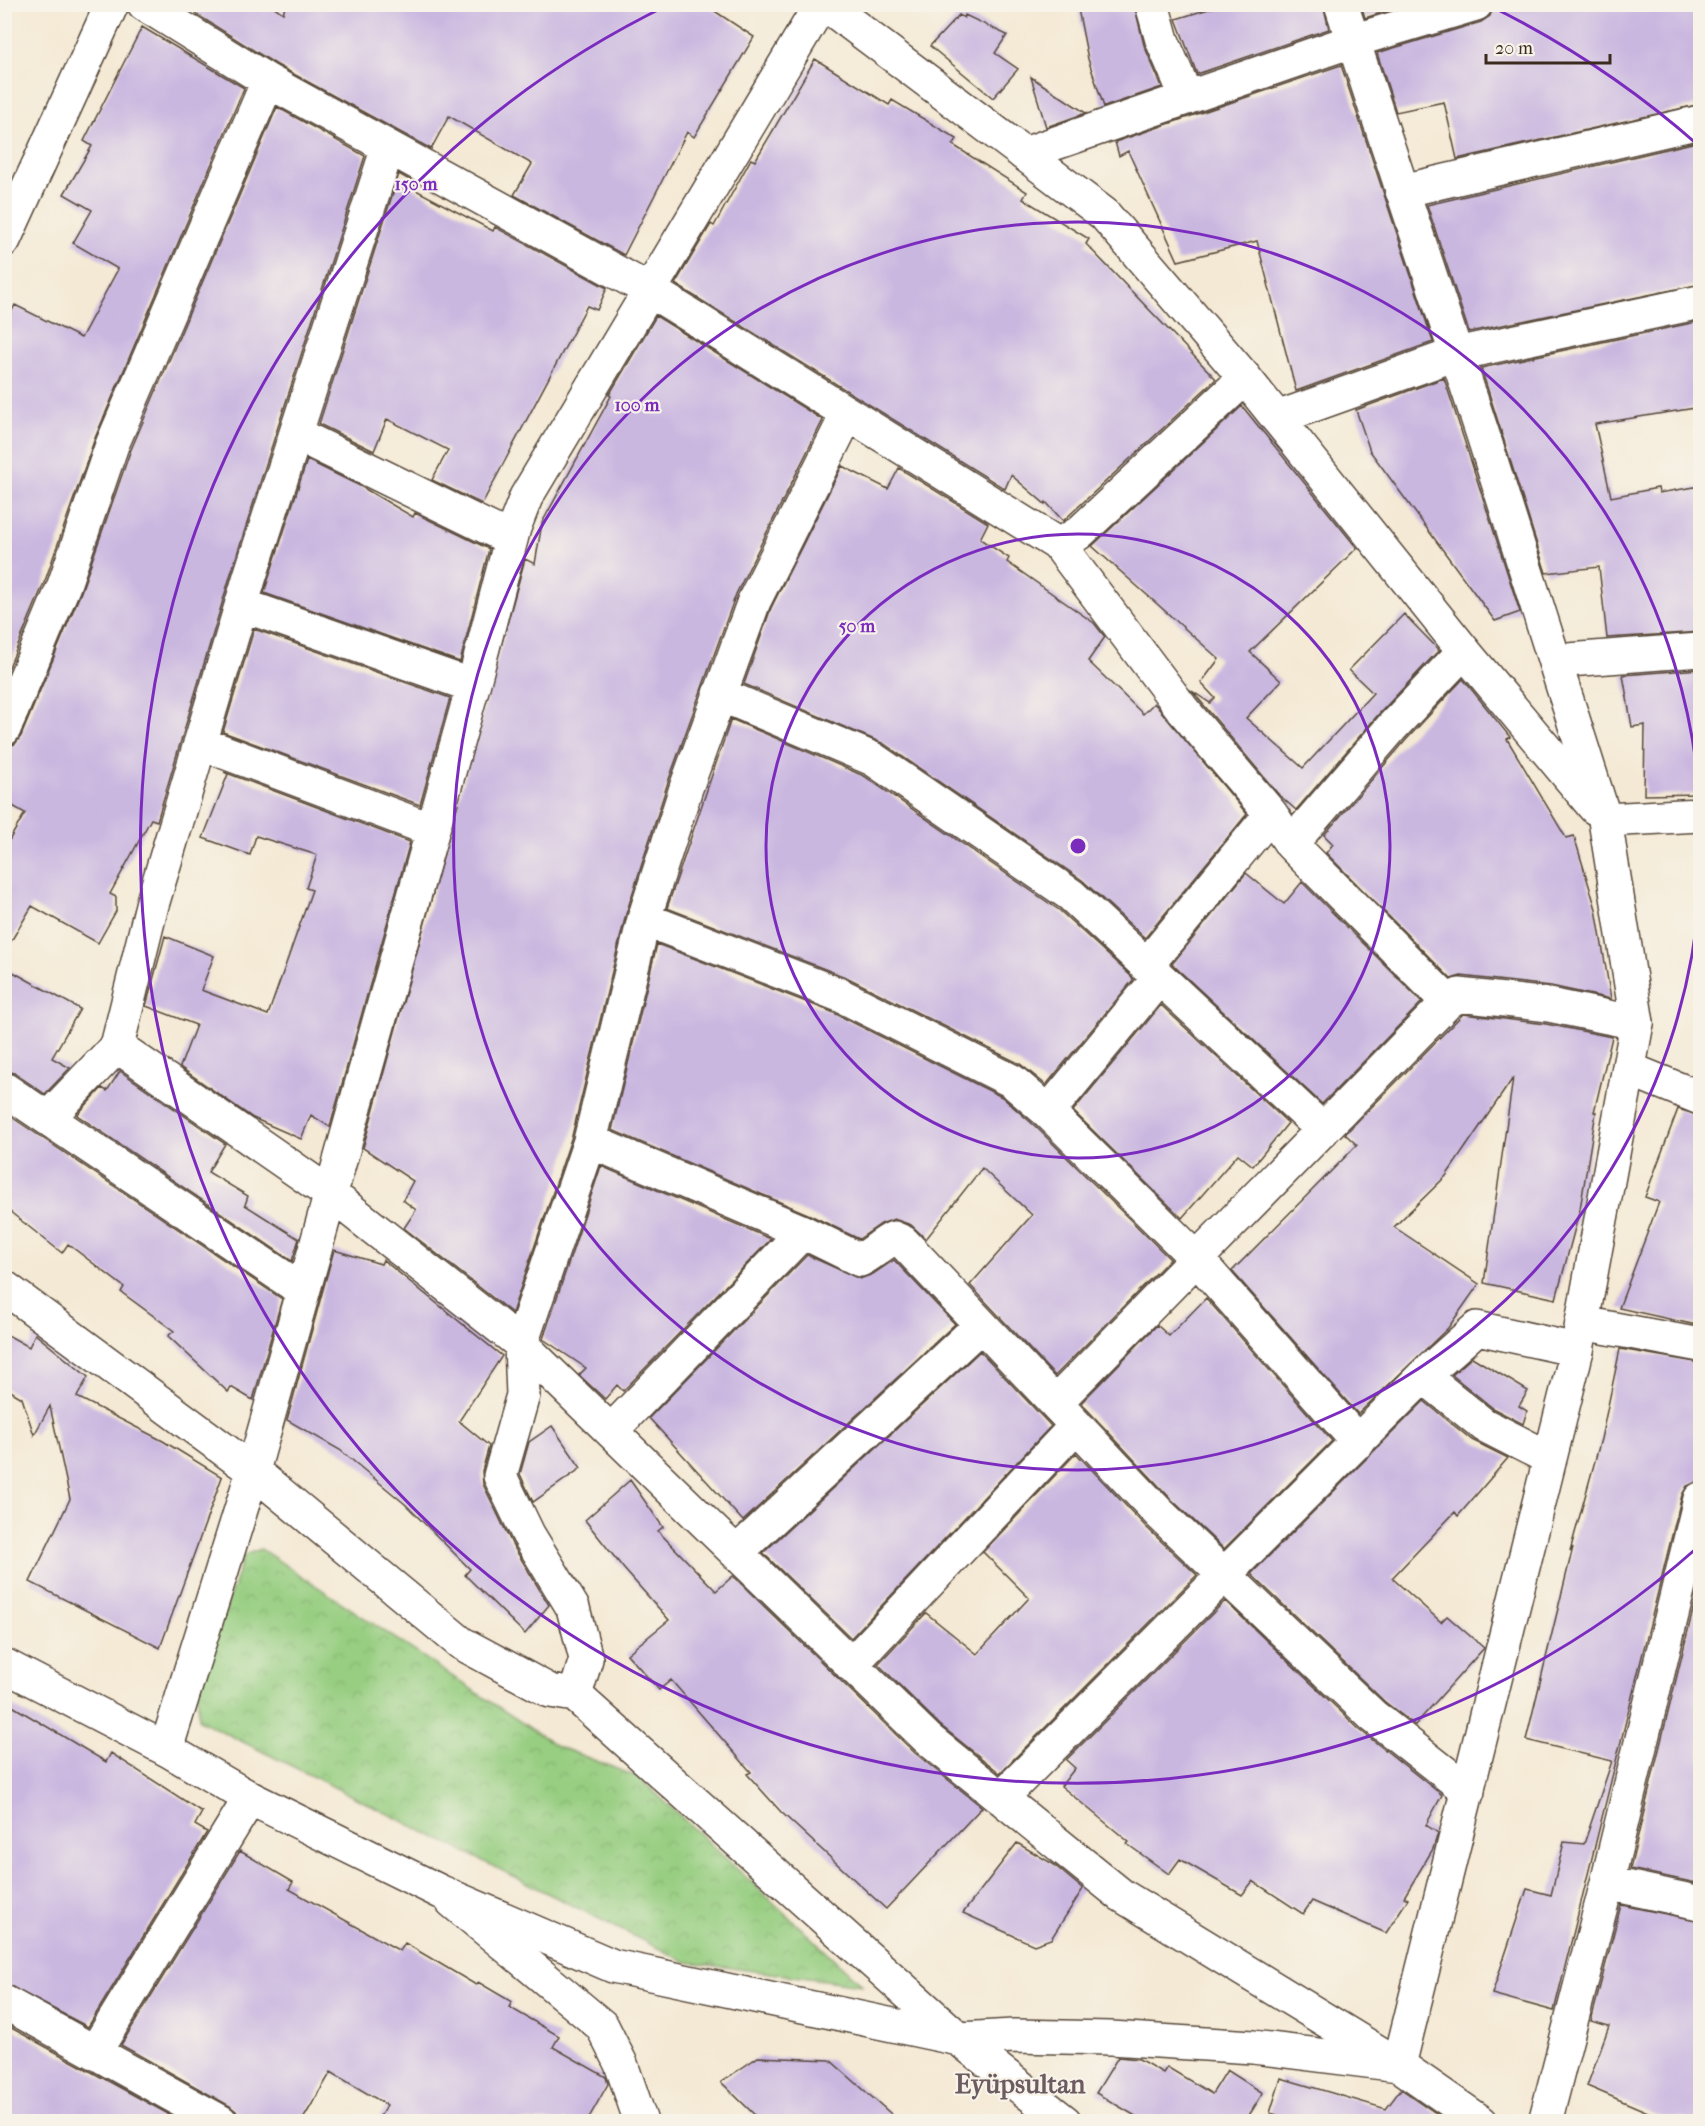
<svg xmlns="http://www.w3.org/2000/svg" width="1705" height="2126" viewBox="0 0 1705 2126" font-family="'IM FELL French Canon',serif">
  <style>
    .park { fill: url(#park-crowns); stroke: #697c50; stroke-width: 1.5 }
    .building { fill: #cab7e0 }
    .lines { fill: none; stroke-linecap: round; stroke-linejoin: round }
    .minor-casing { stroke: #574739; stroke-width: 36 }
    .tertiary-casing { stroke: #574739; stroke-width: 36 }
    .minor { stroke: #fff; stroke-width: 33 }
    .tertiary { stroke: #fff; stroke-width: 33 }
    .ring { fill: none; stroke: #7b2cbf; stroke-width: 3 }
    .labels { text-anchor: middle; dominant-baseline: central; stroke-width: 4.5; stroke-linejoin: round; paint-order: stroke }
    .district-label { font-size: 27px; font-weight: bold; fill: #6d5b62; stroke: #f7f3e8 }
    .centre { fill: #7b2cbf; stroke: #f7f3e8; stroke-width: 3 }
    .ring-label { font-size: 18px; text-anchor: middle; font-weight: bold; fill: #7b2cbf; stroke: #f7f3e8; stroke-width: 4.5; stroke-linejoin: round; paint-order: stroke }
  </style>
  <defs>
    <pattern id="park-crowns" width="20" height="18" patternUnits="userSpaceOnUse" patternTransform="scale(1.5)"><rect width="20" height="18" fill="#97ce81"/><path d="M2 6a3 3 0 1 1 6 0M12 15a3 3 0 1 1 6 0" fill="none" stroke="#83b16f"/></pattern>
  </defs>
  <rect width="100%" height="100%" fill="#f7f3e8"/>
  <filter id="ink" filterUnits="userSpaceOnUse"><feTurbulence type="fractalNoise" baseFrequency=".0167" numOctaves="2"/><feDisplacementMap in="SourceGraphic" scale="12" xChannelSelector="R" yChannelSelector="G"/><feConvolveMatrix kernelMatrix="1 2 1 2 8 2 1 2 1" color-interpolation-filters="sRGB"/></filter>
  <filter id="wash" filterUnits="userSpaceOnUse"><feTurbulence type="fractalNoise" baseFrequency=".008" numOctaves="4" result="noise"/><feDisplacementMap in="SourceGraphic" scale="24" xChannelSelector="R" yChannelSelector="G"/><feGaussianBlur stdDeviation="1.35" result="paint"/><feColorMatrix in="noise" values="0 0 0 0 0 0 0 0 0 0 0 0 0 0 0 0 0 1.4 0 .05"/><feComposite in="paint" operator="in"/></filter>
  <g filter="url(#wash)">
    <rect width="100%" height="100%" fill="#f4e9d4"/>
    <path class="park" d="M261,1549L557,1746L638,1777L862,1985L686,1962L199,1720L197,1692L244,1555Z"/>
    <g id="blocks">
      <path class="building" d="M201,4H270L283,13L286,4H704L754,37L694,137L687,132L624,255L514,195L532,164L449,116L431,149L277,65L196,14Z
        M1077,4H1134L1144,45L1162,87L1104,107L1088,59Z
        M1225,4H1323L1329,29L1197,74L1176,19Z
        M1361,4H1409L1365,18Z
        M1494,4H1701V104L1457,159L1444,102L1396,112L1377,53L1481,22L1490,16Z
        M959,15L964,18L965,15L1007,35L995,53L1018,69L993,98L930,46Z
        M142,27L244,88L95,438L46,578L4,679V326L15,305L81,338L118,269L73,243L92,210L64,194L92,146L84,141Z
        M815,59L889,105L892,100L957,139L953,145L1027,192L1023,199L1089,239L1086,244L1216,379L1063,521L1046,502L1045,504L1011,475L1005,489L675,284L711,224L714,226L751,159L755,161Z
        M1341,65L1433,342L1296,391L1257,241L1178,261L1128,151L1119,156L1115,142Z
        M1031,77L1086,113L1046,127Z
        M277,107L365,156L232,570L157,821L151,819L110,894L116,897V911L98,943L32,906L4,953V849L25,813L4,801V747L15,744L21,736L81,592L130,452Z
        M1701,141V284L1469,332L1427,205Z
        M399,174L413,182L410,187L493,231L495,227L607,288L597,310L587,306L482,504L432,480L448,450L387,419L374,451L319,424Z
        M656,316L823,420L736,594L668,782L626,914L572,1136L512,1313L404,1228L416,1210L403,1200L413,1181L363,1148L525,559L535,564L542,523L611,396L609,395Z
        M1701,321V407L1595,424L1611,497L1658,488L1659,493L1701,486V632L1607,638L1599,567L1546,573L1481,368Z
        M1444,378L1520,612L1495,621L1370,451L1356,410Z
        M1242,406L1357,548L1250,652L1281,681L1246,718L1303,768L1373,693L1349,670L1404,614L1439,650L1378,715L1296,810L1279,795L1192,691L1210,703L1215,698L1201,683L1219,659L1092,546Z
        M307,460L360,486L413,517L415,513L489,549L460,662L264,593Z
        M842,466L888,489L899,468L988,523L980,539L1009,558L1007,562L1094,623L1105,637L1088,661L1143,714L1154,703L1247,814L1145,938L1082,880L884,744L744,684L771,608Z
        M254,629L450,698L420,805L223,732Z
        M1701,669V794L1644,795L1645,725L1632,727L1623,675Z
        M1463,679L1510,737L1507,739L1566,838L1574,836L1596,909L1611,999L1551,986L1461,976L1451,979L1326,853L1333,844L1324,835L1406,740Z
        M731,719L864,776L1059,910L1132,977L1133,980L1046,1085L1020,1064L848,978L667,908Z
        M224,772L410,842L330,1127L311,1115L301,1139L253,1118L180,1067L196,1025L146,1006L165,936L214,956L201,990L268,1015L312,890L306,888L317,855L256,836L250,855L203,838L228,774Z
        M1246,873L1284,904L1302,882L1422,1002L1322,1104L1172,964Z
        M657,944L832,1012L1002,1097L1035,1126L1170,1259L1055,1376L970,1285L1032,1215L982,1168L926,1239L911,1225L894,1219L881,1224L859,1239L810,1215L612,1130Z
        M4,967L80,1009L52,1058L70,1068L45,1094L14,1073L4,1070Z
        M1161,1005L1288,1123L1253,1166L1238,1154L1182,1218L1073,1111Z
        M1463,1014L1546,1024L1612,1037L1594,1112H1596L1580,1209L1556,1299L1484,1283L1513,1078L1446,1176L1394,1227L1479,1284L1448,1328L1358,1414L1232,1271L1357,1145L1345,1134Z
        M120,1071L225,1144L208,1172L248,1196L245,1205L299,1239L292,1261L77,1115L102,1088L107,1091Z
        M1678,1109L1701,1116V1326L1619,1308L1659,1202L1645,1197Z
        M4,1112L282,1299L253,1400L231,1387L228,1392L168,1336L174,1331L121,1292L124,1287L68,1244L62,1253L4,1207Z
        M601,1166L771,1239L623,1391L617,1385L605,1399L579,1375L586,1368L543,1339Z
        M334,1250L381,1264L383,1260L502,1356L459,1421L489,1446L482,1471L483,1484L512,1544L549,1605L525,1634L465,1575L470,1569L405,1504L340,1450L287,1420Z
        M807,1255L860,1279L873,1274L894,1260L955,1324L743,1521L649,1418Z
        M1206,1298L1332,1441L1224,1549L1172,1500L1081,1403L1157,1325L1169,1336Z
        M4,1333L29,1347L35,1334L88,1377L77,1397L163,1441L222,1477L160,1648L30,1582L70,1499L50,1406L34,1435L22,1398L4,1387Z
        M1620,1349L1701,1363V1481L1687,1486L1682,1495L1554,2011L1492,1994L1527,1889L1551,1895L1564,1842L1584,1844L1612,1761L1526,1740L1573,1547L1570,1551L1601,1439Z
        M980,1351L1051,1426L851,1638L763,1553Z
        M1472,1357L1528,1391L1519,1406L1527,1411L1523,1424L1494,1409L1452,1375Z
        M1424,1401L1472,1440L1508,1458L1458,1516L1455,1512L1392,1578L1441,1622L1447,1616L1484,1648L1415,1725L1385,1702L1251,1574Z
        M552,1426L581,1468L533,1502L520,1474L529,1442Z
        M1076,1453L1146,1527L1197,1575L1000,1773L940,1725L878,1664L926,1613L977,1654L1029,1598L983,1552Z
        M630,1480L663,1527L658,1531L716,1591L733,1576L915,1753L982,1807L886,1909L781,1812L747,1774L751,1772L671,1680L659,1690L627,1654L669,1620L624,1569L585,1520Z
        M1701,1577V1884L1630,1869Z
        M1225,1601L1360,1730L1442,1795L1426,1825L1438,1833L1433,1849L1404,1897L1408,1899L1386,1933L1312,1901L1303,1914L1253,1881L1242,1895L1180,1859L1169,1874L1127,1844L1129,1842L1061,1786L1075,1768L1066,1760Z
        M4,1701L106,1762L111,1753L202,1812L195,1825L207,1832L88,2027L4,1983Z
        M1017,1843L1053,1864L1083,1889L1051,1939L1034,1945L963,1913Z
        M240,1851L293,1882L289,1889L400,1951L405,1943L476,1985L478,1982L512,2002L509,2007L559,2036L553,2047L606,2077L608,2084L587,2121H377L387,2105L331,2072L302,2121H240L237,2112L230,2106L121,2045Z
        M1621,1905L1701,1921V2121L1657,2116L1587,2086L1609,2026L1591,2021Z
        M4,2024L181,2121H4Z
        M758,2057L830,2060L899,2121H761L721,2082Z
        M1118,2057L1139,2059L1163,2073L1167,2067L1212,2094L1227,2070L1263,2093L1248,2117L1256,2121H1144L1096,2093Z
        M1281,2078L1386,2109L1401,2089L1447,2121H1298L1270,2113Z"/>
    </g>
  </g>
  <g filter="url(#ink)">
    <use href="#blocks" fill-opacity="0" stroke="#574739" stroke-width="1.5"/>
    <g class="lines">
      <defs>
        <path id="minor" d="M144,4L268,81L651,291L1059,545L1183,710L1271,814L1291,844L1448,1002
          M1152,4L1162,40L1187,98
          M1024,154L1352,41L1476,4
          M1402,191L1700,122
          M1277,418L1456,354L1700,302
          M296,434L511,539
          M1059,545L1079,533L1245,378
          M242,605L473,686
          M1555,661L1700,650
          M719,694L873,759L1071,895L1323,1130
          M4,729L64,585L112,445L268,81
          M200,743L432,830
          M1605,820L1700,815
          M1291,844L1392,727L1464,651
          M644,919L840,995L1012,1081L1048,1112L1196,1258L1358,1442
          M1146,966L1271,814
          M117,1046L329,1193L521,1344L928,1739L1121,1895L1399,2065
          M1629,1069L1700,1098
          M4,1089L302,1290
          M1048,1112L1159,978
          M49,1117L117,1046L152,905L250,576L388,147
          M590,1141L803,1232L860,1260C873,1254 881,1244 894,1238L903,1242L1159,1513L1373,1716L1468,1791
          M4,1287L253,1471L461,1643L550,1691L575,1695L959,2039L1065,2122
          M1582,1323L1700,1345
          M1423,1376L1484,1425L1549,1458
          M1055,1403L1448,1002L1459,995L1549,1005L1637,1023
          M612,1430L803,1232
          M737,1552L981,1325
          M851,1665L1076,1426
          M575,1695L586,1659L573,1608L528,1534L500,1476L523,1395L521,1344L590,1141L644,919L686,788L754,601L847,415
          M166,1749L253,1471L473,686L514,528L526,497L821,4
          M1001,1798L1423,1376L1477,1328L1577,1350
          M1607,1883L1700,1903
          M452,1901L602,2026L621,2064L641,2122
          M4,2002L221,2122
          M96,2050L250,1798
          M1545,2122L1607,1883L1700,1499"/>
        <path id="tertiary" d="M825,4L1104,214L1245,378L1464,651L1595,808
          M1341,4L1483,435L1605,820L1637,1023L1577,1350L1399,2065
          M4,240L112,4
          M4,1665L166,1749L250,1798L441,1892L613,1966L959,2039L1014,2036L1111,2038L1253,2047L1399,2065L1481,2122"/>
      </defs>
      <use href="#minor" class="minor-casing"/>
      <use href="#tertiary" class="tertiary-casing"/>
      <use href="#minor" class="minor"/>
      <use href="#tertiary" class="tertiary"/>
    </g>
  </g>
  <g class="ring">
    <circle cx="1078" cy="846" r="312"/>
    <path d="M1700 890A624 624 0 1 1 1700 802"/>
    <path d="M1698 1547A936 936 0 1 1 668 5M1488 5A936 936 0 0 1 1698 145"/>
  </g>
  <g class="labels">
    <g class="district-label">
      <text x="1020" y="2084">Eyüpsultan</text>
    </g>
  </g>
  <circle cx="1078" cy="846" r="9" class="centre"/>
  <g class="ring-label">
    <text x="416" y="190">150 m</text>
    <text x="637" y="411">100 m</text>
    <text x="857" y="632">50 m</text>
  </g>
  <rect width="1705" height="2126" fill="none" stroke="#f7f3e8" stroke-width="24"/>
  <path d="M1486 54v9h124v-9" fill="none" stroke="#3b2a1e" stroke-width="3"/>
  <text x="1495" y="54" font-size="18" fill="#3b2a1e" stroke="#f7f3e8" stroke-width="4.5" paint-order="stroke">20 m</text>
</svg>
